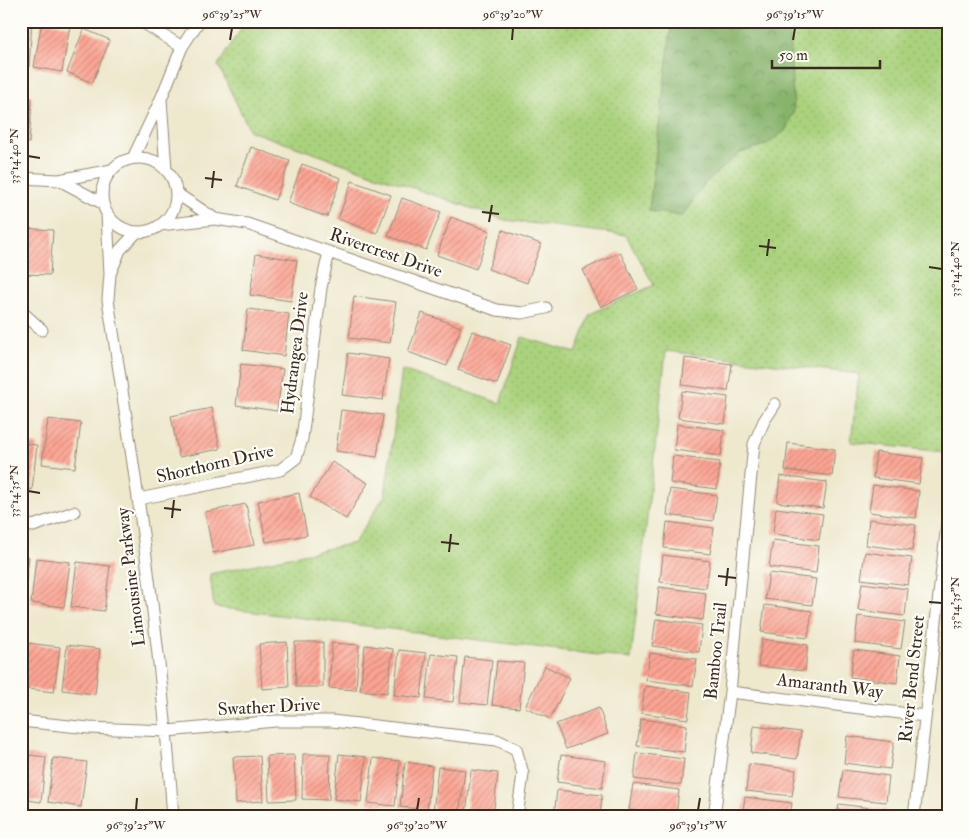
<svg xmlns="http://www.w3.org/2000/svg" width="969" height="838" viewBox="0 0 969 838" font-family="'IM FELL Double Pica',serif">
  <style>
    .grass { fill: url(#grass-dots); stroke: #727e4e }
    .forest { fill: url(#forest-crowns); stroke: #616f45 }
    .building { fill: url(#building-hatch) }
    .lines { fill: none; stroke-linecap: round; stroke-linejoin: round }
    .street-casing { stroke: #948976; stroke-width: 13 }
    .street { stroke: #fff; stroke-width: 11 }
    .ticks { fill: none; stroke: #3b2a1e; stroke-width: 2 }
    .labels { text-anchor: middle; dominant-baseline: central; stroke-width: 4.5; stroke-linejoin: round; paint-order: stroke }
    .street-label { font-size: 18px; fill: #3b2a1e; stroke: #fdfcf7 }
    .neatline { fill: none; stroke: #3b2a1e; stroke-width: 2 }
    .ticks-label { font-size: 12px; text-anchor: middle; fill: #3b2a1e }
  </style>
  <defs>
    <pattern id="grass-dots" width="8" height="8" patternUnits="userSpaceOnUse" patternTransform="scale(1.25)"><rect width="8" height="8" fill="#aad27d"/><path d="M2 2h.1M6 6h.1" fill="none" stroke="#93b46c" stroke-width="1.8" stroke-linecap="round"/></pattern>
    <pattern id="forest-crowns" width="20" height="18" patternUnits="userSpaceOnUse" patternTransform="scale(1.25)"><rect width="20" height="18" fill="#87b46c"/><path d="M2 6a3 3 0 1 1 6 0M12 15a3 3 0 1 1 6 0" fill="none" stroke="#709358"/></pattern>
    <pattern id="building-hatch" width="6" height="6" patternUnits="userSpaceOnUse" patternTransform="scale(1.25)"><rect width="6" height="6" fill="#fda594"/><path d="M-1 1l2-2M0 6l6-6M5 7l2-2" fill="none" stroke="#ce8778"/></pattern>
  </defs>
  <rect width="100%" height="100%" fill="#fdfcf7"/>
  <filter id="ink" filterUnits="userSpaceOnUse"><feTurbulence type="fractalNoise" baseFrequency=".02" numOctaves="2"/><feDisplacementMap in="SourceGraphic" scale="10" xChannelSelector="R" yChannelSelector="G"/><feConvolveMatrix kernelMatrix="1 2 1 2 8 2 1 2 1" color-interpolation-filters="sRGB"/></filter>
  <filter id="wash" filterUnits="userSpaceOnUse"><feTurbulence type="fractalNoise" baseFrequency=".0096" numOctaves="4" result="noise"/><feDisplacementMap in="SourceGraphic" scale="20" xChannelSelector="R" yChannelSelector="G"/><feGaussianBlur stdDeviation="1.12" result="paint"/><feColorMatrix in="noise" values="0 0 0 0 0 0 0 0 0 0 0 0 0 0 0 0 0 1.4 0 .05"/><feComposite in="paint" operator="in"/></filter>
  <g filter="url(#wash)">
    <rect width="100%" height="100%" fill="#eee8cd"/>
    <path class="grass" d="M246,21H672L649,211L682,216L705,183L740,153L767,144L789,35L788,21H948V418L944,452L851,442L859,374L666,351L631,659L214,607L210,574L354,543L385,495L402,370L500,403L522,337L576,353L590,314L654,285L626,235L505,220L250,131L218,65Z"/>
    <path class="forest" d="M672,21H788L794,110L785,131L767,144L740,153L705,183L682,216L649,211Z"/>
    <g id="blocks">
      <path class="building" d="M21,21H32L29,67L21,66Z
        M42,21L70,26L62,72L34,67Z
        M84,29L110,40L92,83L67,72Z
        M21,97L32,98L29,143L21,142Z
        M251,147L290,161L275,200L237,186Z
        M302,164L341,178L327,217L288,203Z
        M352,181L391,195L377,233L338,219Z
        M402,198L441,212L426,250L388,236Z
        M451,217L490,231L476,269L437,255Z
        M21,228L53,230L50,275L21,274Z
        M503,230L541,244L527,283L488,269Z
        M620,252L638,289L601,307L583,270Z
        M256,254L297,260L291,301L250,295Z
        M354,296L396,302L390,343L349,338Z
        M248,309L289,314L284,356L243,350Z
        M422,313L461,327L447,366L408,352Z
        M472,331L511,345L497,384L458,370Z
        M348,353L389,359L383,400L342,395Z
        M685,358L732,364L728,391L682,385Z
        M241,364L283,369L277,411L236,405Z
        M682,391L728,397L725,424L678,418Z
        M212,408L220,449L179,457L171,416Z
        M341,410L383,415L377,457L336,451Z
        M48,419L81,423L75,468L42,464Z
        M677,424L724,430L721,456L674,450Z
        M21,443L37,445L32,490L21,488Z
        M788,443L835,449L832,476L785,470Z
        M876,452L923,458L919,484L873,478Z
        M673,456L720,462L717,489L670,483Z
        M332,462L368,483L346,519L310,497Z
        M780,476L827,482L823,508L777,502Z
        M873,485L919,491L916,518L869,512Z
        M670,489L717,495L713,521L667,515Z
        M299,493L307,535L266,542L258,501Z
        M246,504L254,545L213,553L205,512Z
        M776,508L823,514L819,540L773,534Z
        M869,519L916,525L912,551L866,545Z
        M667,522L714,528L710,554L664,548Z
        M773,540L819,546L816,573L769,567Z
        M865,552L912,558L908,585L861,579Z
        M663,555L710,561L706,588L660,582Z
        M21,556L29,557L23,602H21Z
        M36,558L70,562L64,607L31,603Z
        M77,562L110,566L104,611L71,607Z
        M769,573L816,579L812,605L765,599Z
        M862,583L908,589L905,616L858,610Z
        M659,587L706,593L703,620L656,614Z
        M765,605L812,611L808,638L761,632Z
        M858,616L905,622L901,649L855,643Z
        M656,619L702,625L699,652L652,646Z
        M762,639L808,645L805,671L758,666Z
        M287,642L289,687L262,689L259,644Z
        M295,642H323V687H296Z
        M27,643L60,647L54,692L21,688Z
        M332,643L359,645L356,690L329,688Z
        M67,645L100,649L95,694L62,690Z
        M365,645L393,649L387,693L360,690Z
        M399,650L426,653L421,698L394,695Z
        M854,650L900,656L897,683L850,677Z
        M650,653L697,659L693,686L646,680Z
        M431,654L458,657L453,702L426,699Z
        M465,657L492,660L487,705L460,702Z
        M497,661L524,663L519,708L492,705Z
        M545,666L570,678L550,719L525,707Z
        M645,686L691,692L688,719L641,713Z
        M599,708L608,734L566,749L556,724Z
        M641,719L687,725L684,752L637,746Z
        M754,726L801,732L797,759L751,753Z
        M847,736L894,742L890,769L844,763Z
        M637,753L684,759L681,785L634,779Z
        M21,754L46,757L41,802L21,799Z
        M303,754H330L329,800L302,799Z
        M339,754L366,757L361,802L334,799Z
        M294,755L296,800L269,801L267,756Z
        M561,755L606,761L602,788L557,782Z
        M260,756L263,801L236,803L233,757Z
        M53,758L87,762L81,807L48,802Z
        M373,758L400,761L395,806L368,803Z
        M405,762L432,766L427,810L400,807Z
        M749,764L796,770L792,796L746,791Z
        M438,767L465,770L459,815L433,812Z
        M471,770L498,773L493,817L466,815Z
        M843,770L889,776L886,802L839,797Z
        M633,784L679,790L676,816L629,810Z
        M557,790L602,795L600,817L554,816Z
        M745,797L792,803L790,817H742Z
        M839,804L886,810L885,817H837Z"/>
    </g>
  </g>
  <g filter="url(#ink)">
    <use href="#blocks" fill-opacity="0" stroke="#948976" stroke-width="1"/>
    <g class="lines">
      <defs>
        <path id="street" d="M141,21L182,47
          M161,99L182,47L199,21
          M133,158L161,99L166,170
          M102 195a37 37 0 1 1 74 0a37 37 0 1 1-74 0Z
          M21,178L59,180
          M102,203L59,180L112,170
          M107,214L110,274L120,250L137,232
          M215,219L247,224L497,310L522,313L546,308
          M160,225L215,219L176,193
          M110,274L108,300C135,471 161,643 173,817
          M21,311L42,330
          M139,499L280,470L296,458L302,439L321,288L329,252
          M21,524L33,526L74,512
          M730,692L925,716
          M21,721L89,728L167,731L276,721H332L497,740L516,749L523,774L517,817
          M714,817L730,692L754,444L764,421L775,404
          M914,817L948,515"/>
      </defs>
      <use href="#street" class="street-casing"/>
      <use href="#street" class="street"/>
    </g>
  </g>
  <path class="ticks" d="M230,40L232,28M512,40L513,28M793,40L795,28M28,156L40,158M205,178L222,180M212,188L214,171M482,212L499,214M489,222L492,205M759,246L776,248M767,256L769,239M929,267L942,269M28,491L40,493M164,508L181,510M172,518L174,500M441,542L459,544M449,552L451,534M718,576L736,578M726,586L728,568M929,602L942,603M136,810L137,798M417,810L419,798M698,810L700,798"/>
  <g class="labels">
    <g class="street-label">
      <text transform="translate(386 253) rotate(19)">Rivercrest Drive</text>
      <text transform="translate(295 353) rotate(-83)">Hydrangea Drive</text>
      <text transform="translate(215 464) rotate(-13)">Shorthorn Drive</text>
      <text transform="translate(131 577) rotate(-97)">Limousine Parkway</text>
      <text transform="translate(716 651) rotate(-84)">Bamboo Trail</text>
      <text transform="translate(912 679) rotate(-84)">River Bend Street</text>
      <text transform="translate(830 686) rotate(7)">Amaranth Way</text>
      <text transform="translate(269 707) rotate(-3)">Swather Drive</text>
    </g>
  </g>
  <rect width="969" height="838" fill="none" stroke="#fdfcf7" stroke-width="55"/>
  <path d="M772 60v8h108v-8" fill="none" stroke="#3b2a1e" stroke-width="2.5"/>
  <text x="779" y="60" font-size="15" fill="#3b2a1e" stroke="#fdfcf7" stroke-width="4" paint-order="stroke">50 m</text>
  <rect x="28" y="28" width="914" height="782" class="neatline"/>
  <g class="ticks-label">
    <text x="232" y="18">96°39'25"W</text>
    <text x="513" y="18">96°39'20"W</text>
    <text x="795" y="18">96°39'15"W</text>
    <text transform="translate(14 156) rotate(-90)" y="4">33°14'40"N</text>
    <text transform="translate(955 269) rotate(-90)" y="4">33°14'40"N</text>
    <text transform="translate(14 491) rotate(-90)" y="4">33°14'35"N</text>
    <text transform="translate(955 603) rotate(-90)" y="4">33°14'35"N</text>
    <text x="136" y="829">96°39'25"W</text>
    <text x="417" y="829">96°39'20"W</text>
    <text x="698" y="829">96°39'15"W</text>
  </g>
</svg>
